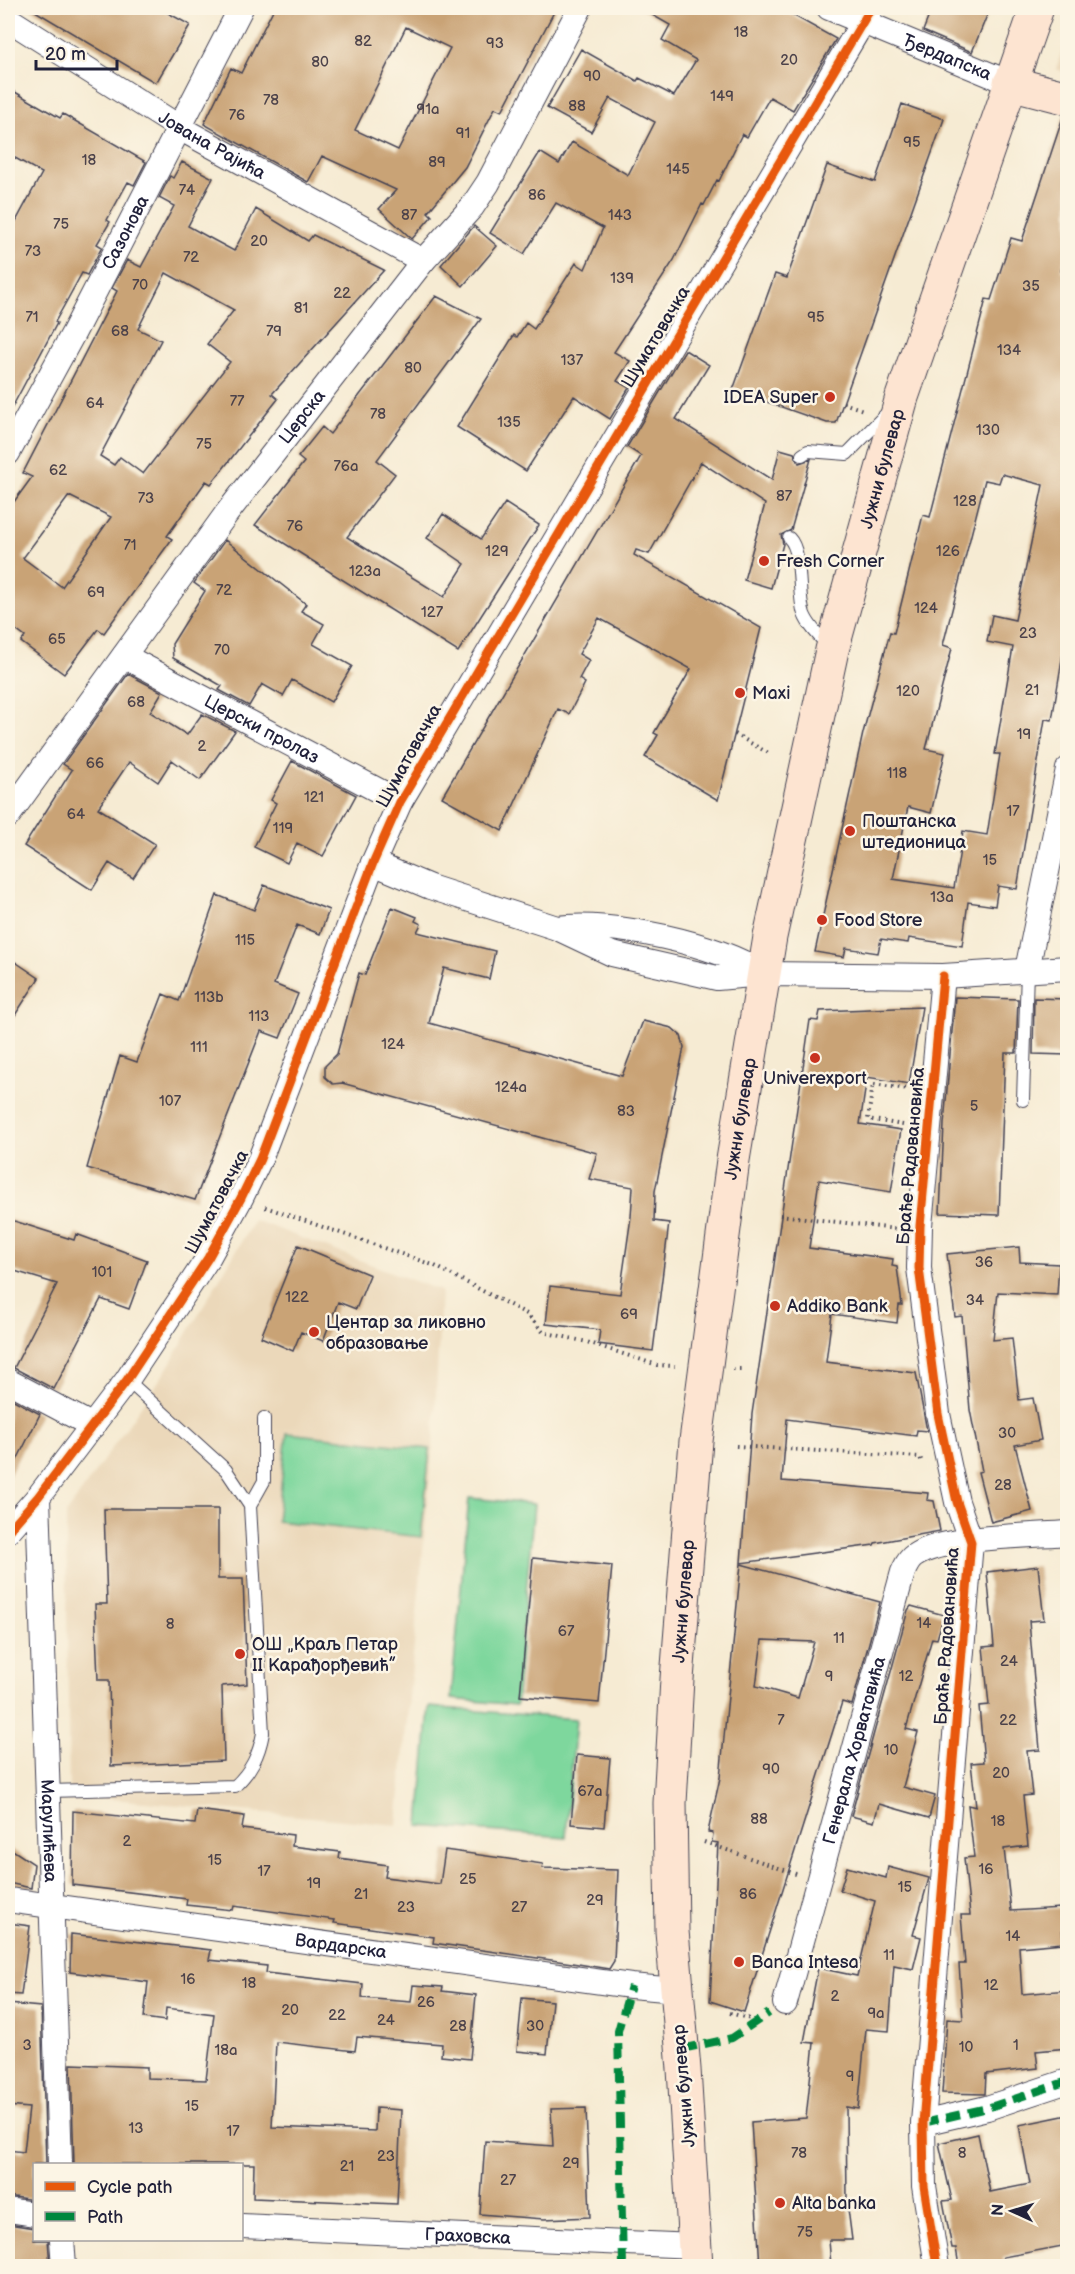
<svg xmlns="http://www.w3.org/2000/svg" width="1075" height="2274" viewBox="0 0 1075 2274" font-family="'Balsamiq Sans',sans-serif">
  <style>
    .built { fill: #ebd8ba }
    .pitch { fill: #7ed79d; stroke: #507c6c; stroke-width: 1.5 }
    .building { fill: #c9a376; fill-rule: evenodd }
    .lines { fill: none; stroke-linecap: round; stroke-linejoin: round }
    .lane-casing { stroke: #424052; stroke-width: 14 }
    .street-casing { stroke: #424052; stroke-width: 26 }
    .secondary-casing { stroke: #424052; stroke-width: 35 }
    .path { stroke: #424052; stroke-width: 4; stroke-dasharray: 1.5 4.5; stroke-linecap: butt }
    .lane { stroke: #fff; stroke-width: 12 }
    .street { stroke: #fff; stroke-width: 24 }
    .secondary { stroke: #fde4d1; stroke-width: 33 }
    .quiet { stroke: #00873e; stroke-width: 8; stroke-dasharray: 15 8; stroke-linecap: butt }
    .cycleway-casing { stroke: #fcf5e5; stroke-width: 13 }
    .cycleway { stroke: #e8590c; stroke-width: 9 }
    .poi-dot { fill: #c8321e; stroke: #fcf5e5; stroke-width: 2 }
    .labels { text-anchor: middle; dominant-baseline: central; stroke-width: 5; stroke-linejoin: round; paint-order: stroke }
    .number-label { font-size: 15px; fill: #4c424a }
    .street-label { font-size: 18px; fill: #22223b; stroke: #fcf5e5 }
    .poi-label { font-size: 18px; fill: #22223b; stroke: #fcf5e5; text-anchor: start }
  </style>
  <rect width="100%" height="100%" fill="#fcf5e5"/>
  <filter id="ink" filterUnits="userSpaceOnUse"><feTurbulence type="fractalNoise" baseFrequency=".0167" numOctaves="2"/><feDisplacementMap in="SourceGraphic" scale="12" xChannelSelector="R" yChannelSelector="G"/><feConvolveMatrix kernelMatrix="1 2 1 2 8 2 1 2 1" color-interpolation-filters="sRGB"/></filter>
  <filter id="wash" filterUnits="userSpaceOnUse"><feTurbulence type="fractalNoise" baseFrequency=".008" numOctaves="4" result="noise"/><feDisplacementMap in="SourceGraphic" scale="24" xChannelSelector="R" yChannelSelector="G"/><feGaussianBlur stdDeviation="1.35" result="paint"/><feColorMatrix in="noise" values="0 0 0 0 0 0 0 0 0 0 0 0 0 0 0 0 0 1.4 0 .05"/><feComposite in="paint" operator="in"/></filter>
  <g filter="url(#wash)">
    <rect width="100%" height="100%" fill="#f6ebd3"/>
    <path class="built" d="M1067,35V73L1056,69Z
      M254,1220L441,1291L434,1434L397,1825L69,1795L66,1514L165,1372Z"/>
    <path class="pitch" d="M287,1433L430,1449L421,1537L277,1521Z
      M469,1498L534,1504L516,1705L451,1699Z
      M429,1707L576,1719L566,1837L419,1826Z"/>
    <g id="blocks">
      <path class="building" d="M30,8H159L190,25L156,83Z
        M274,8H556L502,111L495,108L465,167L428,212L432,216L412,239L379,209L396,190L322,156L308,182L204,124L231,68L241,73ZM406,27L450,48L398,150L355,130Z
        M640,8H780L836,39L793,110L770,97L747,137L742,134L719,181L717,180L704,205L702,204L674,260L614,352L630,361L617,381L629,388L610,419L574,396L526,471L457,427L514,335L517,337L526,323L534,329L576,263L585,269L603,228L556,203L524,254L490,233L540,152L559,164L572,142L628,175L655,122L610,98L591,132L547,108L581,49L637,81L639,78L674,96L696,60L662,40L670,25Z
        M932,8H990L972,52L923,31Z
        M8,88L60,118L63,114L146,162L134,185L128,182L107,220L110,222L97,244L102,247L87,275L82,273L65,304L55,322L57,323L8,415V236L42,173L8,154Z
        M902,104L944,119L836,423H827L733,390L775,274L787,278L827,165L875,182Z
        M1063,117L1068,118V244L1061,271L1068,272V647H1064L1052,720L1045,719L1017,889L998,886L995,906L968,902L962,946L909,938L908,943L881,939L878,953L846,948L844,957L815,952L863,733L890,632L894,633L923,515L930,517L986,299L991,300L1011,238L1022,241ZM1002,474L1043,485L1015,620L992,615L987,642L1013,647L995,754H1000L987,835L963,831L954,888L893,879L908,807L931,813L945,753L926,749L952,648L943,645L985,480L999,483Z
        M182,162L213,178L188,226L208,237L234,251L256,209L308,241L313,235L384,270L272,394L278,399L211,484L206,481L167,536L172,539L104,633L98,629L64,674L21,642L25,637L8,624V510L32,477L23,473L117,291L112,288L127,260L141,267L174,206L159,198L170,176L173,178ZM166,273L234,310L207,344L230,362L143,474L120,457L114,465L100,456L161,340L138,329ZM69,496L111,517L62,587L23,558Z
        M474,226L497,246L463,286L441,265Z
        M436,296L481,319L377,460L395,474L347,537L444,597L465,564L427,538L443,514L481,539L505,503L539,525L458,652L255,525L304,462L298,457L322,427L330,434Z
        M685,350L709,365L676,419L772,480L780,449L794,453L799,463L811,459L791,530L781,535L783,544L771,588L744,580L765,504L701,462L649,554L636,550L634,555L761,628L718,800L645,757L658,735L654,733L691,669L599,618L579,654L589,660L579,679L585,683L569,714L558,709L502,831L442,797L641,456L627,447Z
        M225,540L306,604L301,611L324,624L313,644L352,666L331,702L292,680L283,696L262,684L249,706L219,690L222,686L173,658L172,644L205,591L194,583Z
        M128,674L162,692L150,712L187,735L202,714L235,731L200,780L172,760L158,782L129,762L98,808L155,844L133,878L109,863L92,890L24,846L72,770L63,764Z
        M292,761L356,795L323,856L297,843L287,863L254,847L276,803L271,800Z
        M264,885L329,910L320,934L297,925L274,984L298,994L280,1038L261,1031L195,1200L87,1168L120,1056L137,1062L163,994L179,1001L217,895L254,910Z
        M392,907L417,917L415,921L421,924L417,932L495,951L489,979L444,968L429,1023L622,1076L643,1021L672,1028L681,1036L684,1047L655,1191L654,1221L669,1223L653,1351L598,1344L600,1330L546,1324L550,1286L620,1294L631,1217L633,1187L589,1179L597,1153L342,1083L333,1084L325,1077V1066L337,1054L359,973L365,975Z
        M8,957L39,978L8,1026Z
        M955,997L1018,999L1016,1053H1005L999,1215L940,1213L944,1124Z
        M1034,998L1068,999V1055L1033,1054Z
        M922,1007L909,1084L867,1077L860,1124L901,1130L891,1192L819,1180L809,1248L893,1259L892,1266L897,1267L902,1305H899L897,1323L832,1314L826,1362L916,1373L927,1431L917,1430L916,1436L787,1419L782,1481L928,1493L927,1500L934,1501L940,1531L875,1543L874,1545L741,1563L752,1414L810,1020L818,1021L820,1011Z
        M8,1219L74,1240L76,1234L147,1260L129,1309L101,1299L54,1389L14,1368L57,1284L8,1269Z
        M298,1245L370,1275L356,1309L338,1302L323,1341L301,1332L293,1351L261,1337Z
        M1019,1247L1020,1262L1059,1264L1057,1295L998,1292L993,1340L1012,1338L1019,1400L1033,1398L1041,1440L1015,1445L1032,1511L991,1522L978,1472L982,1471L970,1410L962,1316L955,1317L947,1254Z
        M8,1397L40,1414L8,1478Z
        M104,1509H218V1579H243L247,1684L222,1686L224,1761L111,1766L109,1680H98L95,1604H107Z
        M533,1558L612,1566L599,1703L520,1696Z
        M741,1564L880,1602L852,1705L842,1702L744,2012L710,2001L718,1843L712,1842L713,1833L708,1832L720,1778ZM762,1640L814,1642L798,1698L756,1686Z
        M1038,1566L1044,1620L1029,1621L1040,1750L1027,1751L1032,1795L1023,1796L1028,1846L1004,1849L1011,1911L1061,1908L1063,1943L1019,1947L1022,1994L1068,1990V2048L1036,2051L1038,2068L986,2074L985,2094L942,2093L947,2019L963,2020L959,1964H965L961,1915H970L964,1858L974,1857L968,1805L976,1807L971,1763L984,1762L979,1706L989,1705L983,1647L994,1646L987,1572Z
        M911,1606L944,1615L937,1639L932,1638L906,1729L918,1732L903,1787L935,1796L929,1818L879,1804L874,1822L851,1816L908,1610Z
        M577,1755L610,1758L604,1827L571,1824Z
        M197,1810L244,1816L242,1829L293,1835L292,1846L340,1852L339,1858L387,1865L385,1877L440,1884L445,1850L543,1864L542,1868L618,1870L614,1961L609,1969L572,1963L433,1943L434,1937L334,1923L335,1920L234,1906L233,1910L186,1905L187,1899L72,1885L73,1811L195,1824Z
        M8,1847L34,1864L31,1888L8,1883Z
        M847,1867L886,1878L888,1867L929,1878L913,1935L921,1937L913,1969L894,1965L889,2031L866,2029L858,2109L846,2107L847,2201L852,2240H829L831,2266H760L751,2122L806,2118L814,2043L804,2042L818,1968L857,1976L875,1901L840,1890Z
        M8,1923L30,1926L21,1995L8,1994Z
        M71,1934L211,1950L209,1960L267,1966L266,1973L363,1984L362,1998L411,2002L413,1985L443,1987L442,1991L476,1995L470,2059L441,2056L442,2044L357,2037L355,2051L276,2042L272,2127L375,2131L376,2108L401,2110L397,2204L253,2198L254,2164H74L71,2064L147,2067V2078L206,2080L214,2014L166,2008L165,2021L144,2018L148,1982L70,1972Z
        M522,1998L552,2001L547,2054L517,2051Z
        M8,2004L41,2007L46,2164H34V2200L8,2196V2150L24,2152L29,2108L8,2106Z
        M586,2108L590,2217L544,2219L480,2214L485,2141L553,2146L551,2109Z
        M1068,2115V2245L1003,2257L1004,2266H959L956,2248H952L943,2201L952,2200L939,2143L978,2134L990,2192L1030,2184L1019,2125Z
        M8,2224L34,2228V2240H48L50,2266H8Z"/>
    </g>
  </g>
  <g filter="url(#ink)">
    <use href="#blocks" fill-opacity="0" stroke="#424052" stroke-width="1.5"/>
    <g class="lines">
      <defs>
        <path id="lane" d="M802,455L808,451L847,454L889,411
          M789,538C803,552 797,593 804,614C809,627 821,638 830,648
          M1023,1100L1027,970
          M250,1506L264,1481V1418
          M49,1791L235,1786C251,1771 259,1755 263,1733L250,1506L226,1470L127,1380"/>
        <g id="street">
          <path id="s1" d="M829,8L1010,83"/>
          <path id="s2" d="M8,19L185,131L423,261"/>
          <path id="s3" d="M8,453L74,332L241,8"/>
          <path id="s4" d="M124,656L400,802"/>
          <path id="s5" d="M8,816L227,513L423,261L472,207L488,183L580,8"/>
          <path d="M373,863L430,887L557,928L612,954L717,978L763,974L943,976L1068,968"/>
          <path d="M557,928C610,920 720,944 763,974"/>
          <path d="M1027,970L1068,769"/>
          <path d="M8,1381L93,1426"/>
          <path id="s6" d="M38,1497L60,2164"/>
          <path d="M8,1531L38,1497L127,1380L208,1258L241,1198L260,1159L373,863L400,802L871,8"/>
          <path id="s7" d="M8,1900L631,1986L676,1990"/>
          <path id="s8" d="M785,2003L903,1572C906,1566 908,1560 914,1556C942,1536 1031,1536 1068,1533"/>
          <path d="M923,2123L987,2108L1068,2081"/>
          <path d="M8,2210L34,2214"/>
          <path id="s9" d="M242,2226L695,2246"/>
          <path d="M62,2240L64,2266"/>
          <path d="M937,2266L924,2186L923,2123L971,1542L957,1502L938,1414L919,1268L920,1226L943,976"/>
        </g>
        <g id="secondary">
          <path d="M1010,83L1068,98"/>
          <path id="s10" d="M696,2266L684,2069L672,1931L670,1803L677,1679L696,1441L733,1160L770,937L832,650L902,397L1037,8"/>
        </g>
      </defs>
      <use href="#lane" class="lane-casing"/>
      <use href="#street" class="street-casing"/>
      <use href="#secondary" class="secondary-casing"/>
      <path class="path" d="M843,403L863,410
        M735,734L770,754
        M903,1125L868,1119L873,1084L907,1089
        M265,1207L433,1265L527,1314L543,1332L587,1342L657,1365L675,1366
        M780,1215L896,1229
        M733,1369H743
        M736,1446L920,1457L921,1460
        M704,1842L796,1874
        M730,2013L757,2021"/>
      <use href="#lane" class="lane"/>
      <use href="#street" class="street"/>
      <use href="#secondary" class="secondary"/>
      <path class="quiet" d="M682,2049L732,2038L769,2013
        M923,2123L987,2108L1068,2081
        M623,2266L618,2031L631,1986"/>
      <defs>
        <path id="cycleway" d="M8,1531L38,1497L127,1380L208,1258L241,1198L260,1159L373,863L400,802L871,8
          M937,2266L924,2186L923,2123L971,1542L957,1502L938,1414L919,1268L920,1226L943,976"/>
      </defs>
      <use href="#cycleway" class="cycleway-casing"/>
      <use href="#cycleway" class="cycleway"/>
    </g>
  </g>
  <g class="poi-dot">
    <circle cx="830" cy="397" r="6"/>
    <circle cx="764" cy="561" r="6"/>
    <circle cx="740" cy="693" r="6"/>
    <circle cx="850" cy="831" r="6"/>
    <circle cx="822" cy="920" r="6"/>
    <circle cx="815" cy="1058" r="6"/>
    <circle cx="775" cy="1306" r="6"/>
    <circle cx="314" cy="1332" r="6"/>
    <circle cx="240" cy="1654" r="6"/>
    <circle cx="739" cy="1962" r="6"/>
    <circle cx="780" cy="2203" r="6"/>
  </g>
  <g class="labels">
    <g class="number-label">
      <text x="741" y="32">18</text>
      <text x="363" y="41">82</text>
      <text x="495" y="43">93</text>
      <text x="789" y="60">20</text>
      <text x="320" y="62">80</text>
      <text x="592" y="76">90</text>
      <text x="722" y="96">149</text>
      <text x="271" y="100">78</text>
      <text x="577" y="106">88</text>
      <text x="428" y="109">91a</text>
      <text x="237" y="115">76</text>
      <text x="463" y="133">91</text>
      <text x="912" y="142">95</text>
      <text x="89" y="160">18</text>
      <text x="437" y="162">89</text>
      <text x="678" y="169">145</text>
      <text x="187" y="190">74</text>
      <text x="537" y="195">86</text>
      <text x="409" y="215">87</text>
      <text x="620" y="215">143</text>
      <text x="61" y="224">75</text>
      <text x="259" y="241">20</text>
      <text x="33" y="251">73</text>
      <text x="191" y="257">72</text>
      <text x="622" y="278">139</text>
      <text x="140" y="285">70</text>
      <text x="1031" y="286">35</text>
      <text x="342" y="293">22</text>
      <text x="301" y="308">81</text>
      <text x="32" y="317">71</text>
      <text x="816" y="317">95</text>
      <text x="120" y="331">68</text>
      <text x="274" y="331">79</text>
      <text x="1009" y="350">134</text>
      <text x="572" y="360">137</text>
      <text x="413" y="368">80</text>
      <text x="237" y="401">77</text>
      <text x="95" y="403">64</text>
      <text x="378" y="414">78</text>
      <text x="509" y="422">135</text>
      <text x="988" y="430">130</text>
      <text x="204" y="444">75</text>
      <text x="346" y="466">76a</text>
      <text x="58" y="470">62</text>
      <text x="784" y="496">87</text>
      <text x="146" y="498">73</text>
      <text x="965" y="501">128</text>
      <text x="295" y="526">76</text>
      <text x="130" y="545">71</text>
      <text x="497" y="551">129</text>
      <text x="948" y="551">126</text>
      <text x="365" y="571">123a</text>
      <text x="224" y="590">72</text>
      <text x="96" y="592">69</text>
      <text x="926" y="608">124</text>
      <text x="432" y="612">127</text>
      <text x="1028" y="633">23</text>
      <text x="57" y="639">65</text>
      <text x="222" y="650">70</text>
      <text x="1032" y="690">21</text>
      <text x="908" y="691">120</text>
      <text x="136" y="702">68</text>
      <text x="1024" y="734">19</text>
      <text x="202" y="746">2</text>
      <text x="95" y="763">66</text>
      <text x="897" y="773">118</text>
      <text x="314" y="797">121</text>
      <text x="1013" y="811">17</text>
      <text x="76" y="814">64</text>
      <text x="283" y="828">119</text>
      <text x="990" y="860">15</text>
      <text x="942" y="897">13a</text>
      <text x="245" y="940">115</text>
      <text x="209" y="997">113b</text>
      <text x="259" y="1016">113</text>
      <text x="393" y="1044">124</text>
      <text x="199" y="1047">111</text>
      <text x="511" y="1087">124a</text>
      <text x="170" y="1101">107</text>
      <text x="974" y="1106">5</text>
      <text x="626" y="1111">83</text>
      <text x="984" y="1262">36</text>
      <text x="102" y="1272">101</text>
      <text x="297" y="1297">122</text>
      <text x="975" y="1300">34</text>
      <text x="629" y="1314">69</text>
      <text x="1007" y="1433">30</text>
      <text x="1003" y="1485">28</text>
      <text x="924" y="1623">14</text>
      <text x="170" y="1624">8</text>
      <text x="566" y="1631">67</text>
      <text x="839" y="1638">11</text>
      <text x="1009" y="1661">24</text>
      <text x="829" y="1676">9</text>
      <text x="906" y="1676">12</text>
      <text x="781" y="1720">7</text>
      <text x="1008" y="1720">22</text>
      <text x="891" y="1750">10</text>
      <text x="771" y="1769">90</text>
      <text x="1001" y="1773">20</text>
      <text x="590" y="1791">67a</text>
      <text x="759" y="1819">88</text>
      <text x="998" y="1821">18</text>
      <text x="127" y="1841">2</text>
      <text x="215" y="1860">15</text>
      <text x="986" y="1869">16</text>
      <text x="264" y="1871">17</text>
      <text x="468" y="1879">25</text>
      <text x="314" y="1883">19</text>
      <text x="905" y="1887">15</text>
      <text x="361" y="1894">21</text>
      <text x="748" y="1894">86</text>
      <text x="595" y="1900">29</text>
      <text x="406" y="1907">23</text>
      <text x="519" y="1907">27</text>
      <text x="1013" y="1936">14</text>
      <text x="889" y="1955">11</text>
      <text x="188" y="1979">16</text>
      <text x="249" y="1983">18</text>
      <text x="991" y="1985">12</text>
      <text x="835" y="1996">2</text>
      <text x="426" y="2002">26</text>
      <text x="290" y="2010">20</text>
      <text x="876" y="2013">9a</text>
      <text x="337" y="2015">22</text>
      <text x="386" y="2020">24</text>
      <text x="458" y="2026">28</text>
      <text x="535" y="2026">30</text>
      <text x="27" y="2045">3</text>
      <text x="1016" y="2045">1</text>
      <text x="966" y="2047">10</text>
      <text x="226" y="2050">18a</text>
      <text x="850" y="2076">9</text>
      <text x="192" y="2106">15</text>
      <text x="136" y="2128">13</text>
      <text x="233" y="2131">17</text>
      <text x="799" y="2153">78</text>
      <text x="962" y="2153">8</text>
      <text x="386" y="2156">23</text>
      <text x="571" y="2163">29</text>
      <text x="347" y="2166">21</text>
      <text x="508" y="2180">27</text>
      <text x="805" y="2232">75</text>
    </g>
    <g class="street-label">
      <text stroke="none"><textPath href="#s1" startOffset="128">Ђердапска</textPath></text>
      <text stroke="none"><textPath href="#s2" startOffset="240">Јована Рајића</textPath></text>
      <text stroke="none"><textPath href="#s3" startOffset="250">Сазонова</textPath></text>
      <text transform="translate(656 337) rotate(-59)">Шуматовачка</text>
      <text stroke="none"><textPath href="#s5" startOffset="496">Церска</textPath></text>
      <text stroke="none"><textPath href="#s10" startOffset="1818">Јужни булевар</textPath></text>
      <text stroke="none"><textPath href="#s4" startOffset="156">Церски пролаз</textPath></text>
      <text transform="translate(409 756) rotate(-61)">Шуматовачка</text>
      <text stroke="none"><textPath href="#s10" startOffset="1152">Јужни булевар</textPath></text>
      <text transform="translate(911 1156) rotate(-85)">Браће Радовановића</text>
      <text transform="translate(217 1202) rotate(-62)">Шуматовачка</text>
      <text stroke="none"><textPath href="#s10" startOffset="666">Јужни булевар</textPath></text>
      <text transform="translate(947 1636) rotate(-86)">Браће Радовановића</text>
      <text stroke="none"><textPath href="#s8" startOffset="262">Генерала Хорватовића</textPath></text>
      <text stroke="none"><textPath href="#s6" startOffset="334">Марулићева</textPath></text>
      <text stroke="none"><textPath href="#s7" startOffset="336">Вардарска</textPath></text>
      <text transform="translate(684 2086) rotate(-95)">Јужни булевар</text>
      <text stroke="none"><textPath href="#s9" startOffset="226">Граховска</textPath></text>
    </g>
    <g class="poi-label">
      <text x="818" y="397" text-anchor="end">IDEA Super</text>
      <text x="776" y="561">Fresh Corner</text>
      <text x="752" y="693">Maxi</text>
      <text x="862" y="821">Поштанска<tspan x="862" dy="21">штедионица</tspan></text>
      <text x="834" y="920">Food Store</text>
      <text x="815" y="1078" text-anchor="middle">Univerexport</text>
      <text x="787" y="1306">Addiko Bank</text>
      <text x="326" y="1322">Центар за ликовно<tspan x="326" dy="21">образовање</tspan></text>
      <text x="252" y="1644">ОШ „Краљ Петар<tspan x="252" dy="21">II Карађорђевић”</tspan></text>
      <text x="751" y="1962">Banca Intesa</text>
      <text x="792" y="2203">Alta banka</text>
    </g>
  </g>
  <rect width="1075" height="2274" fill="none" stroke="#fcf5e5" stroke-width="30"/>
  <rect x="33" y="2163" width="210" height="78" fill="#fcf5e5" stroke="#a5a1a1" stroke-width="1.5"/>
  <rect x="45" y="2182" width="30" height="9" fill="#e8590c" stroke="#a5a1a1" stroke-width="1.5"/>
  <text x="87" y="2193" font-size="18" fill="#22223b">Cycle path</text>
  <rect x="45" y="2212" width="30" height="9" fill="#00873e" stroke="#a5a1a1" stroke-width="1.5"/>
  <text x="87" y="2223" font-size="18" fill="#22223b">Path</text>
  <g transform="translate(1012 2211) rotate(274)" stroke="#fcf5e5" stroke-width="4.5" paint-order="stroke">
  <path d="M0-4.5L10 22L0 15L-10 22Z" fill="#22223b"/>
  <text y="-9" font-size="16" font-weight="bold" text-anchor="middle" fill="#22223b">N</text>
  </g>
  <path d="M36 60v9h81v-9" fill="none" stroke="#22223b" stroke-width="3"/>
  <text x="45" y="60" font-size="18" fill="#22223b" stroke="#fcf5e5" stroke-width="4.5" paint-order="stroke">20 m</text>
</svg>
